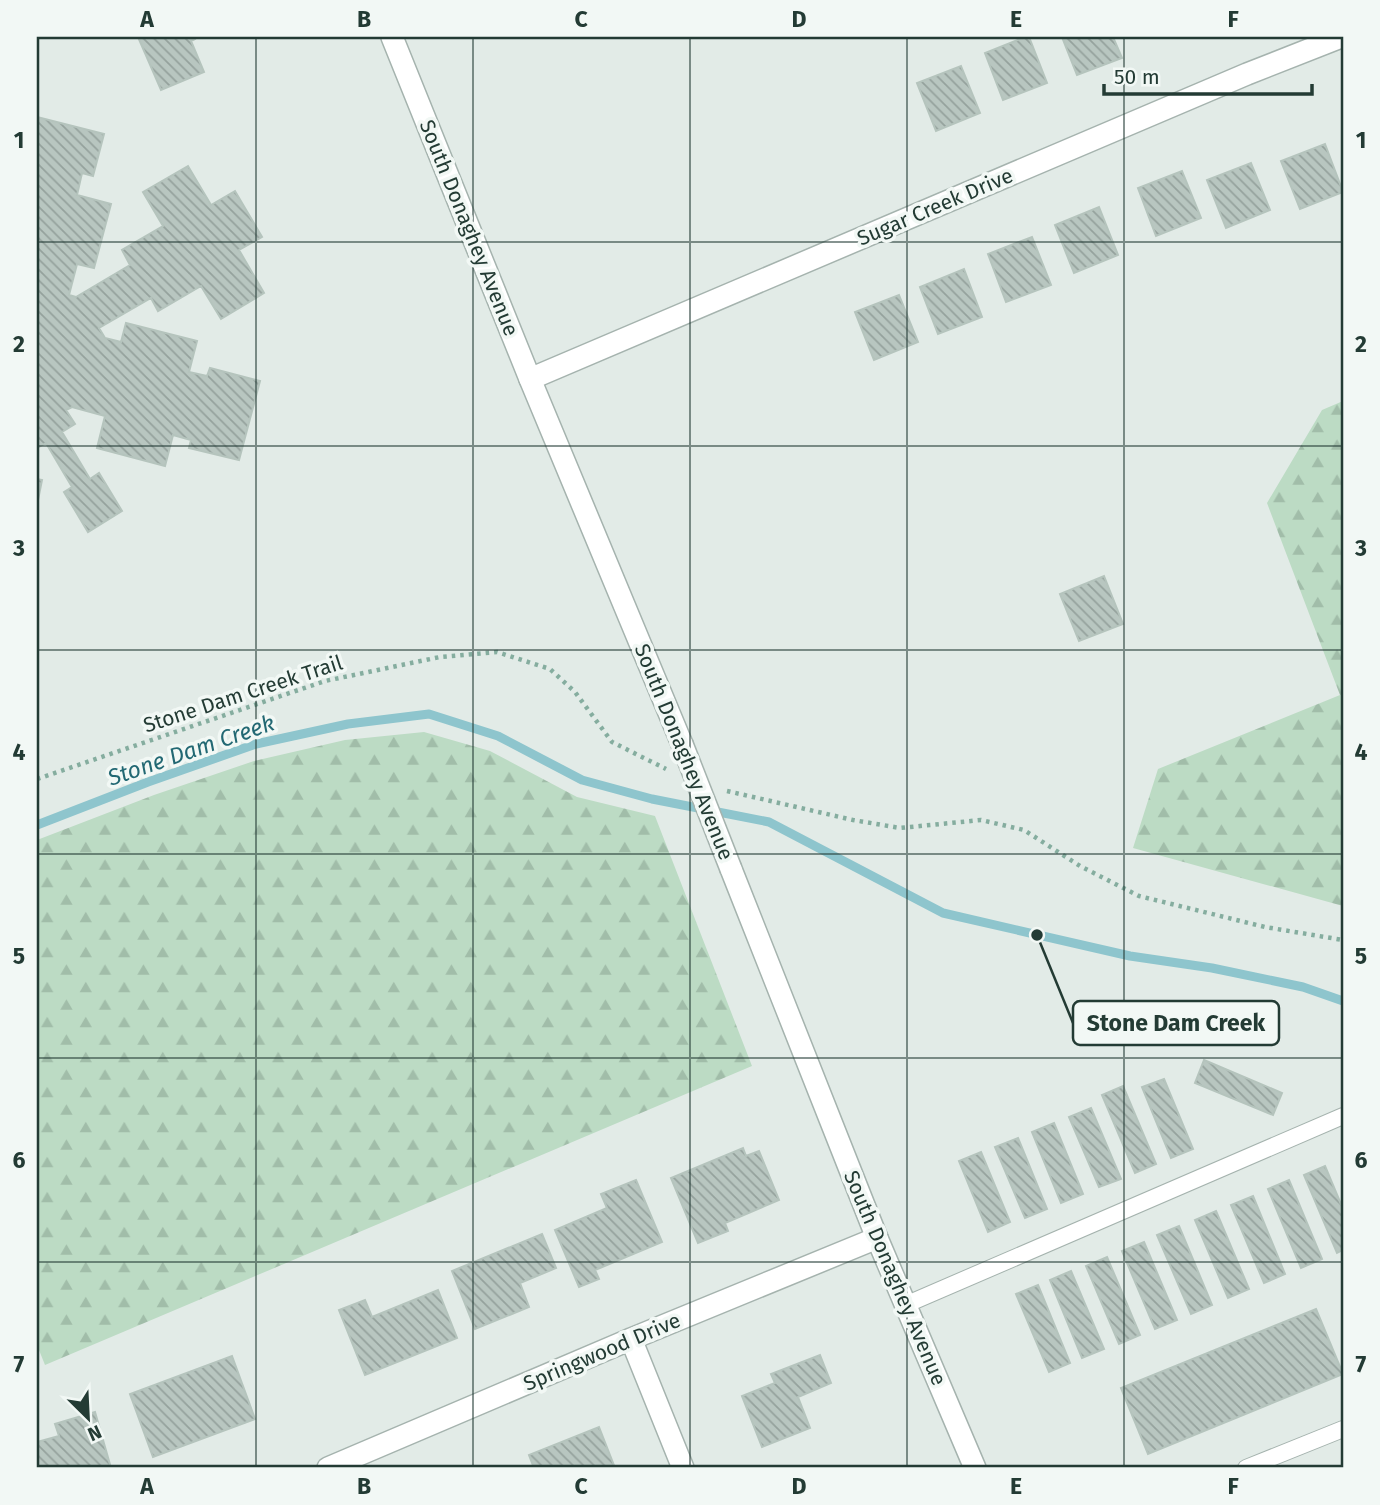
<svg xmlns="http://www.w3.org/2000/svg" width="1380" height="1505" viewBox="0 0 1380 1505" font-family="'Fira Sans',sans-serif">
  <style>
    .forest { fill: url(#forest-firs) }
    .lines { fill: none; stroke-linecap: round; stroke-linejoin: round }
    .stream { stroke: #8ec5cd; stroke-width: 9 }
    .building { fill: url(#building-back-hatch); stroke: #b5c4bd; stroke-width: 2 }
    .service-casing { stroke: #a5b3ae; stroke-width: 18 }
    .minor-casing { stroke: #a5b3ae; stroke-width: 24 }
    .tertiary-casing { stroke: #a5b3ae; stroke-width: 24 }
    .path { stroke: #85ad9f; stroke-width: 4.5; stroke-dasharray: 3.5 5; stroke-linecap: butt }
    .service { stroke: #fff; stroke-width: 16 }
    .minor { stroke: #fff; stroke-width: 21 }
    .tertiary { stroke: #fff; stroke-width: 21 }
    .tertiary-bridge-casing { stroke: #a5b3ae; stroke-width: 24; stroke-linecap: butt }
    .tertiary-bridge { stroke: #fff; stroke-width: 21 }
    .grid { fill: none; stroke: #233b34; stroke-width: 2; stroke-opacity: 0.55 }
    .labels { text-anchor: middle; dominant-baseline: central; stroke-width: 7; stroke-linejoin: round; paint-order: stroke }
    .street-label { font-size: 21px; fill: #233b34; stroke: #f2f8f5 }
    .water-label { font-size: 23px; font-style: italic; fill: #226873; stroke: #f2f8f5 }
    .leader { fill: none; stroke: #233b34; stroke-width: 2.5 }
    .callout-dot { fill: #233b34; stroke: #f2f8f5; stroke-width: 2.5 }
    .callout { fill: #f2f8f5; stroke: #233b34; stroke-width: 2.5 }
    .callout-label { font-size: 23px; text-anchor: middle; font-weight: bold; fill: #233b34 }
    .neatline { fill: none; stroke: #233b34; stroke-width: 2.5 }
    .grid-label { font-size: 23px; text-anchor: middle; font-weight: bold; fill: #233b34 }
  </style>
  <defs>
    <pattern id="forest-firs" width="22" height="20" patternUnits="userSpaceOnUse" patternTransform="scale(1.75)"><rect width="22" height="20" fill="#bcdbc4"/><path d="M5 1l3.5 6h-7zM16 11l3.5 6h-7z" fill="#a1bda9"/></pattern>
    <pattern id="building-back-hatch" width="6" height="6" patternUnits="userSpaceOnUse" patternTransform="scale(1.75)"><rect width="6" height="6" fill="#b8c6c0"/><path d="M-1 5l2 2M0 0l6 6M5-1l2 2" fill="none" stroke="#95a29d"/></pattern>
  </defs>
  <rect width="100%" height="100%" fill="#e2ebe7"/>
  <path class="forest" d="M1343,401V906L1133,848L1158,769L1340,695L1267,503L1322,410Z
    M424,732L490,751L577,797L655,816L752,1066L45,1365L37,1345V840L154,795L254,761L345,740Z"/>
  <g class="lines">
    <path class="stream" d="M37,825L148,782L256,744L348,724L429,714L498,736L582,780L652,799L769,822L943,913L1130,956L1212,968L1303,987L1343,1001"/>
  </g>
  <path class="building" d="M138,37H194L195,39L191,41L204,72L161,90Z
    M1025,37H1029L1047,83L1003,100L985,53Z
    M1062,37H1113L1122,58L1077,75Z
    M961,66L980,113L936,131L917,83Z
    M37,117L104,134L93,176L82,173L77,195L111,204L94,268L77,264L69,295L76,297L130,265L122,250L163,226L143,192L188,166L211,205L235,191L262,237L239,250L264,293L221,319L201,286L158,311L151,298L99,328L105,338L121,342L126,323L197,341L189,372L207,376L210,368L260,381L239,460L189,448L191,440L173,435L165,466L97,448L105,416L72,407L66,410L75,424L62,432L90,479L99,473L122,511L88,532L64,492L72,487L46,443L37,448Z
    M1325,144L1343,192L1300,209L1281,161Z
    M1251,163L1270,210L1226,228L1207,180Z
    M1182,171L1201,218L1156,236L1138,188Z
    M1099,207L1118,255L1074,273L1055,225Z
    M1032,237L1051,285L1006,302L988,254Z
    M964,269L982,317L938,334L920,287Z
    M899,295L918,342L874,360L855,312Z
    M37,479L42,480L37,505Z
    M1104,576L1123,624L1079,641L1060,594Z
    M1204,1060L1282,1093L1273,1115L1195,1083Z
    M1164,1079L1193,1149L1171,1158L1142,1087Z
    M1123,1086L1156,1164L1135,1173L1102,1095Z
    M1091,1108L1121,1179L1099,1187L1069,1117Z
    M1054,1123L1083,1194L1061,1203L1032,1132Z
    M1018,1138L1047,1209L1025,1218L995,1147Z
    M743,1148L746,1156L759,1151L779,1200L725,1223L728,1231L698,1243L671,1178Z
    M981,1152L1010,1222L988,1232L959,1161Z
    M1325,1166L1343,1209V1250L1337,1253L1304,1175Z
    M636,1180L662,1242L595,1270L599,1279L579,1287L555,1230L607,1208L601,1194Z
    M1289,1180L1322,1259L1301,1268L1268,1189Z
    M1253,1196L1285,1274L1264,1283L1231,1205Z
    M1216,1211L1249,1289L1228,1298L1195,1220Z
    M1179,1226L1212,1305L1191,1314L1157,1235Z
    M542,1234L556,1268L520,1283L529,1307L475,1329L452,1271Z
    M1144,1242L1177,1320L1155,1329L1122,1251Z
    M1107,1257L1140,1335L1119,1344L1086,1266Z
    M1071,1271L1104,1349L1082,1358L1050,1280Z
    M1038,1285L1070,1363L1049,1372L1016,1294Z
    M438,1290L457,1338L365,1375L339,1310L365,1300L372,1317Z
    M1316,1309L1343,1374L1148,1454L1121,1388Z
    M820,1355L831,1383L798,1397L810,1428L762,1447L742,1396L775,1383L771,1374Z
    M232,1356L255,1419L153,1457L130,1394Z
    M95,1412L111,1468H37V1442L59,1436L55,1424Z
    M599,1427L615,1468H534L529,1455Z"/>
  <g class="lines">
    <defs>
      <path id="service" d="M905,1305L1343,1116
        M1246,1468L1343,1429"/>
      <path id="minor" d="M530,379L1247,74L1341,37
        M631,1339L683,1468
        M328,1468L631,1339L877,1238"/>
      <path id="tertiary" d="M392,37L530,379L682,744
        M731,869L877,1238L975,1468"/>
    </defs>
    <use href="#service" class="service-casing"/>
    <use href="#minor" class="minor-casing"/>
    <use href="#tertiary" class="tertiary-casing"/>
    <path class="path" d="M37,779L325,681L440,657L497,652L550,669L575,692L612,742L666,769
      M727,791L853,820L900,828L981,820L1024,830L1080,866L1139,896L1265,927L1343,940"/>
    <use href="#service" class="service"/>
    <use href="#minor" class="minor"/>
    <use href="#tertiary" class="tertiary"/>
    <defs>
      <path id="tertiary-bridge" d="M682,744L731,869"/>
    </defs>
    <use href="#tertiary-bridge" class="tertiary-bridge-casing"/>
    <use href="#tertiary-bridge" class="tertiary-bridge"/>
  </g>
  <path class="grid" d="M256,37V1468M473,37V1468M690,37V1468M907,37V1468M1124,37V1468M37,242H1343M37,446H1343M37,650H1343M37,854H1343M37,1058H1343M37,1262H1343"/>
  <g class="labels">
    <g class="street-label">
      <text transform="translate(935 207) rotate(-23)">Sugar Creek Drive</text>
      <text transform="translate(469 228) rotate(68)">South Donaghey Avenue</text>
      <text transform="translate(243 694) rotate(-18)">Stone Dam Creek Trail</text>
      <text transform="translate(684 752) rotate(68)">South Donaghey Avenue</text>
      <text transform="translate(895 1278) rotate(67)">South Donaghey Avenue</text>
      <text transform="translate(602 1352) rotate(-23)">Springwood Drive</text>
    </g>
    <g class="water-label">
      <text transform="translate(191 750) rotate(-19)">Stone Dam Creek</text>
    </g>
  </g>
  <path class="leader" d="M1037 935L1073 1023"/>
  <circle class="callout-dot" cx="1037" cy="935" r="7"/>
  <rect class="callout" x="1073" y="1001" width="206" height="44" rx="7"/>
  <g class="callout-label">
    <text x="1176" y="1031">Stone Dam Creek</text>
  </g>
  <rect width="1380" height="1505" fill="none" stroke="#f2f8f5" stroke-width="77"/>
  <g transform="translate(88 1418) rotate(156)" stroke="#f2f8f5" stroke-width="5" paint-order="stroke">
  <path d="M0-5L12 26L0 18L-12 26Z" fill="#233b34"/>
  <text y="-10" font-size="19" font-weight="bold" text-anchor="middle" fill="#233b34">N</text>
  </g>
  <path d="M1104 84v10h208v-10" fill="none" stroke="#233b34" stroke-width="3.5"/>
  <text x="1114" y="84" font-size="21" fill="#233b34" stroke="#f2f8f5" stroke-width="5" paint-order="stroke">50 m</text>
  <rect x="38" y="38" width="1304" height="1428" class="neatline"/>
  <g class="grid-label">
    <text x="147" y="27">A</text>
    <text x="364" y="27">B</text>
    <text x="581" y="27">C</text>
    <text x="799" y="27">D</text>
    <text x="1016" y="27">E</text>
    <text x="1233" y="27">F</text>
    <text x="19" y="148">1</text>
    <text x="1361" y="148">1</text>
    <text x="19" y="352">2</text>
    <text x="1361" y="352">2</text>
    <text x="19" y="556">3</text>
    <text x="1361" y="556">3</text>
    <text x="19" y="760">4</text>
    <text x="1361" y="760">4</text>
    <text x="19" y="964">5</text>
    <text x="1361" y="964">5</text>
    <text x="19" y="1168">6</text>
    <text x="1361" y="1168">6</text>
    <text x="19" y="1372">7</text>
    <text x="1361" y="1372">7</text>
    <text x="147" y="1494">A</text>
    <text x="364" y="1494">B</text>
    <text x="581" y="1494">C</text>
    <text x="799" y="1494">D</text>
    <text x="1016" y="1494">E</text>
    <text x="1233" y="1494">F</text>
  </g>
</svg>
